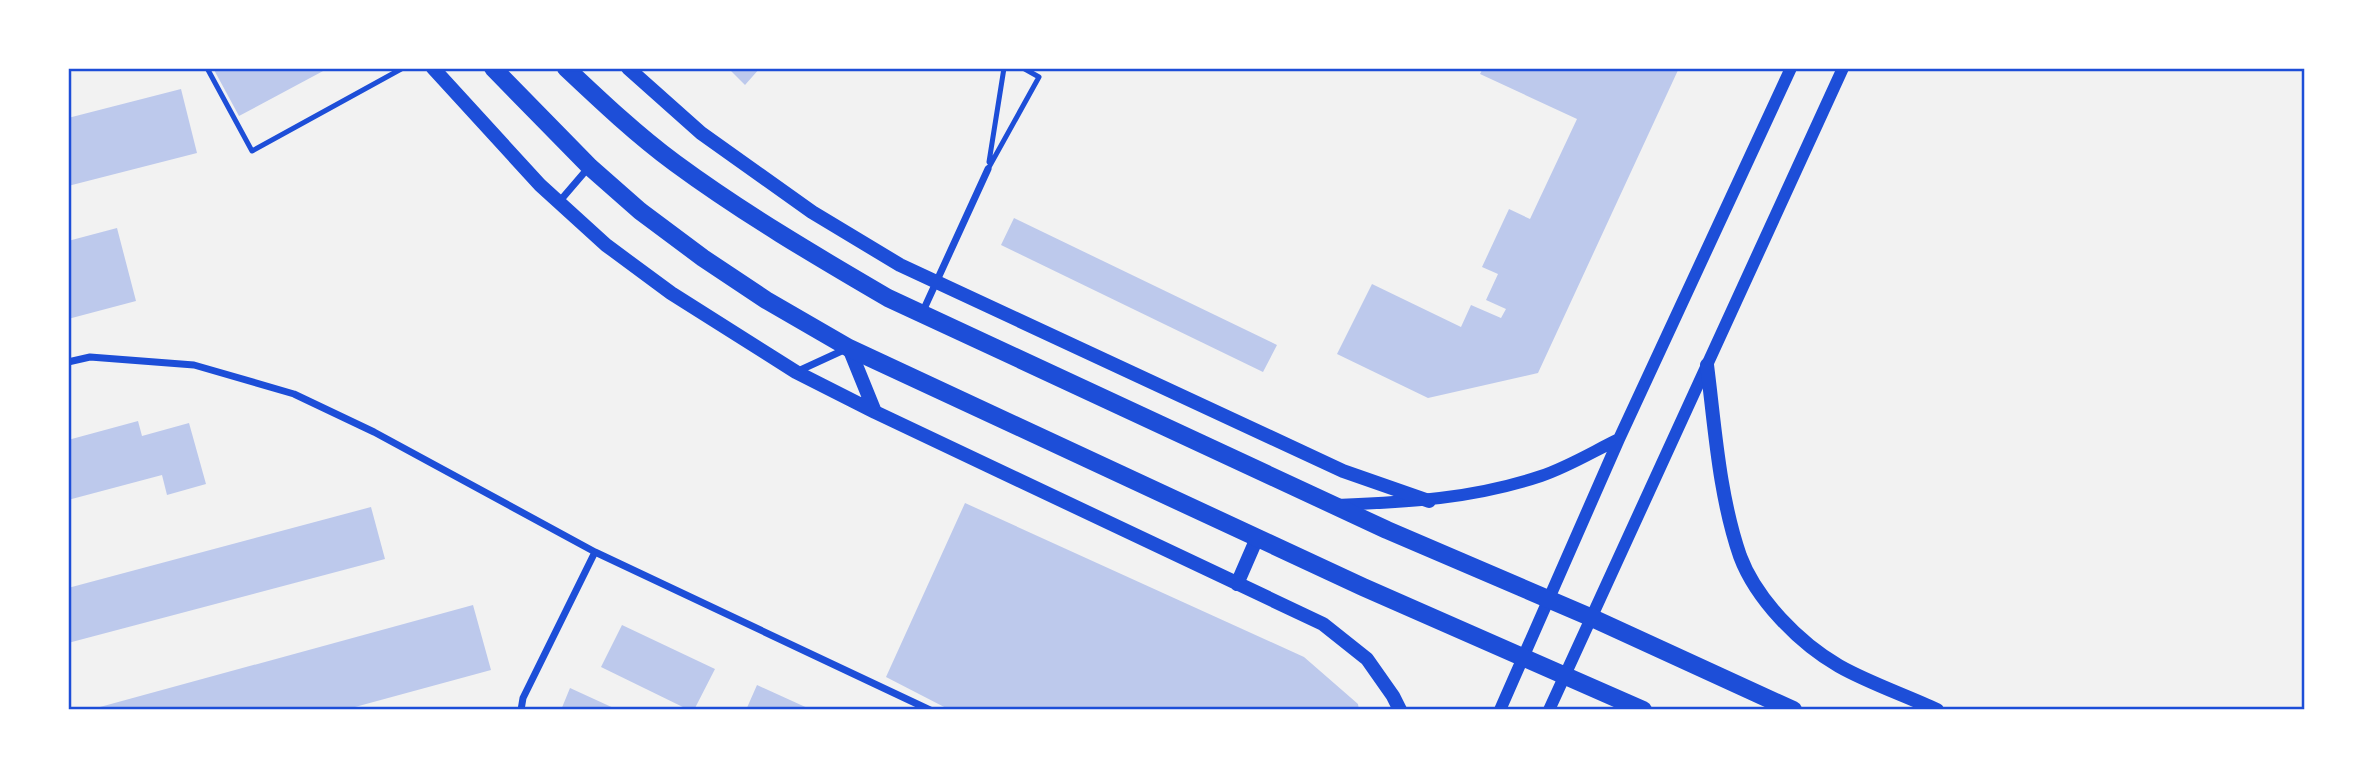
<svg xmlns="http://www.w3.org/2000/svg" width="2373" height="778" viewBox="0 0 2373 778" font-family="Commissioner,sans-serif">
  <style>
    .building { fill: #bdc9ec }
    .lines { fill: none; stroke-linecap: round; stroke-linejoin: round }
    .service { stroke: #1d4ed8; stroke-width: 5 }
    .minor { stroke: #1d4ed8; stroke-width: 7 }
    .tertiary { stroke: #1d4ed8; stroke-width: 12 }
    .secondary { stroke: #1d4ed8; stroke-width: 14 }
    .primary { stroke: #1d4ed8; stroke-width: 18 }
    .neatline { fill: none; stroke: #1d4ed8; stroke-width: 2.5 }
  </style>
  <rect width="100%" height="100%" fill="#f2f2f2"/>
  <path class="building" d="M213,68H324L325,70L239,116Z
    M728,68H760L745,85Z
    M1483,68H1679L1538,373L1428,398L1337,354L1372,284L1461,327L1471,305L1501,318L1506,309L1486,300L1498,274L1482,267L1509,209L1530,219L1577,119L1480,74Z
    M181,89L197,153L68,186V118Z
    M1014,218L1277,345L1263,372L1001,245Z
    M117,228L136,301L68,319V241Z
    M138,421L142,436L189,423L206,484L167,495L162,475L68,500V440Z
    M965,503L1304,657L1358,704L1359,710H950L886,677Z
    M371,507L385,559L68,643V588Z
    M473,605L491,670L344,710H89Z
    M622,625L715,669L694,710H689L601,667Z
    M757,685L812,710H746Z
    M570,688L618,710H561Z"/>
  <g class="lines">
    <path class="service" d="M207,68L252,151L403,68
      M989,162L1004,68
      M988,169L1039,77L1023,68"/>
    <path class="minor" d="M559,202L589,167
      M923,311L988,169
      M68,362L90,357L194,365L294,394L374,432L595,552L930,710
      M796,372L846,349
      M521,710L523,698L595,552"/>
    <path class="tertiary" d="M1337,505C1408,502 1472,499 1541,476C1568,467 1594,451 1619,439
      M1500,710L1619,439L1791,68
      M1549,710L1843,68"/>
    <path class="secondary" d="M433,68L540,185L606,245L671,293L796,372L875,412
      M628,68L701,133L812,212L900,265L1343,471L1429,501
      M849,348L875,412L1323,624L1367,659L1393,696L1400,710
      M1707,365C1715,428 1719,495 1740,556C1756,599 1799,643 1839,666C1869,683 1905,695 1937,710
      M1237,584L1257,538"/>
    <path class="primary" d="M493,68L590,167L640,211L703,258L766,300L849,348L1363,587L1643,710
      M566,68C601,101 637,135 675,163C743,213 816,256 888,298L1387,530L1590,617L1793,710"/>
  </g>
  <rect width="2373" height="778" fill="none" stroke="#ffffff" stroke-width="140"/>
  <rect x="70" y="70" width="2233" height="638" class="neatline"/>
</svg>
